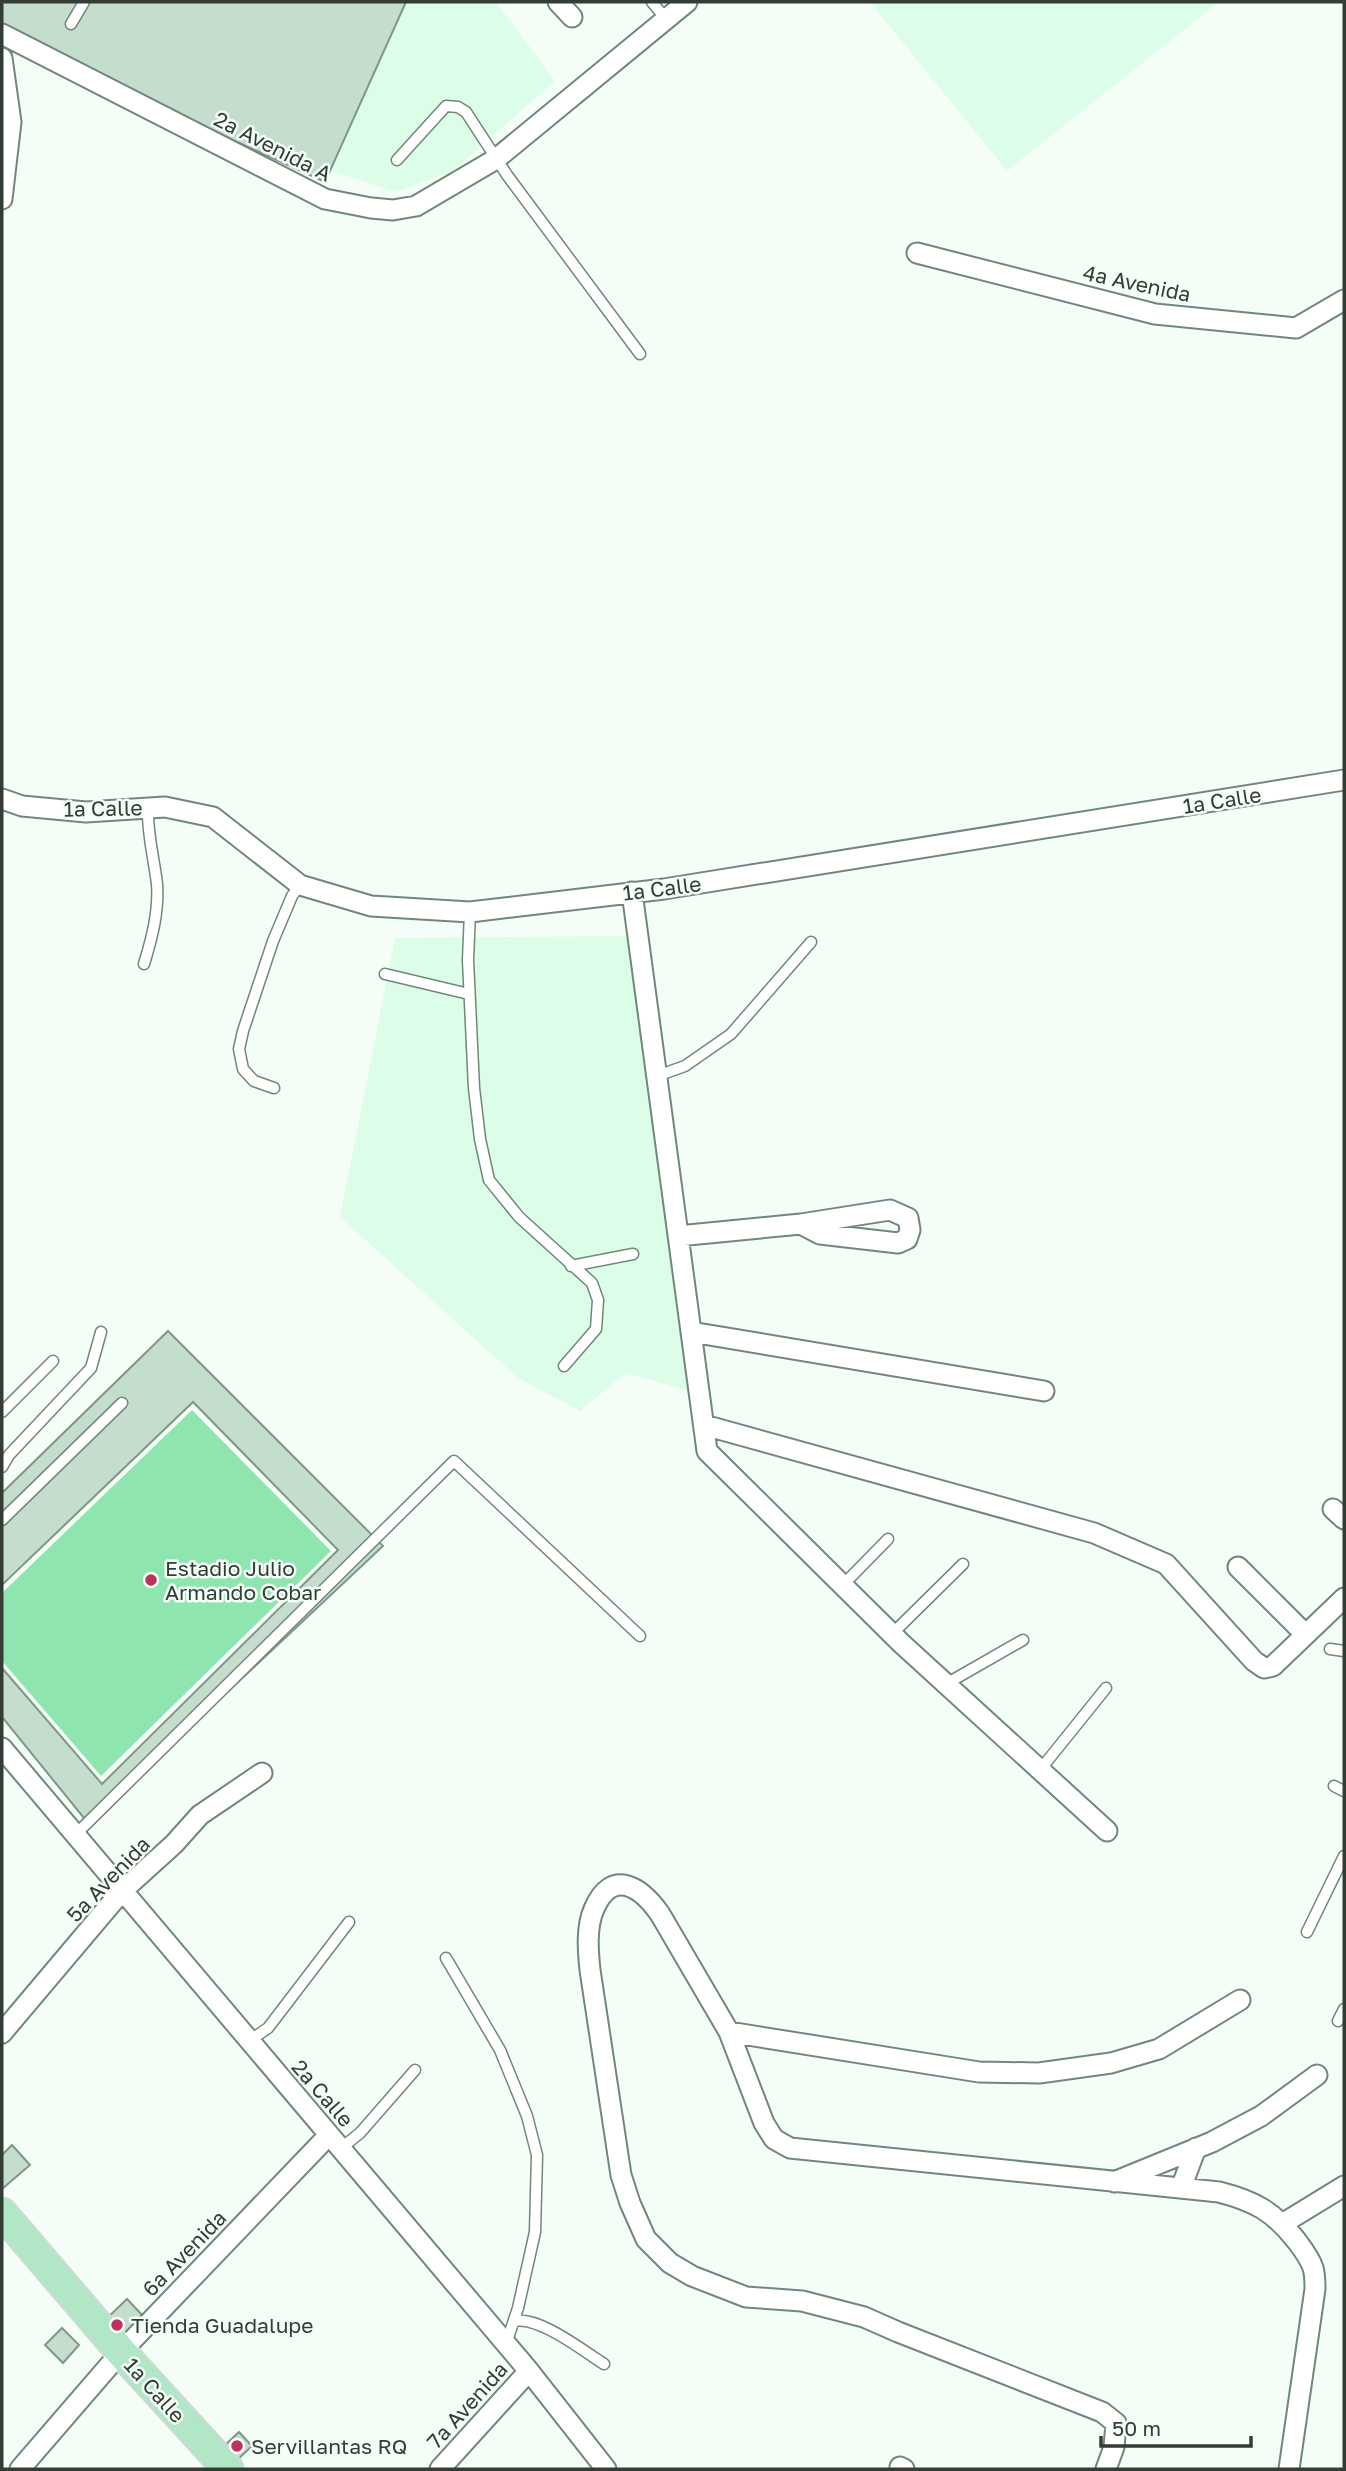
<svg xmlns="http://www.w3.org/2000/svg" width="1346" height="2471" viewBox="0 0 1346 2471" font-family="'Golos Text',sans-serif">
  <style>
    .built { fill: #dcfde7 }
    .green { fill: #8ee5b0 }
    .building { fill: #c5ddcd; stroke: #809787; stroke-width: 2 }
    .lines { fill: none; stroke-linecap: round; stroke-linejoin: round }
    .service-casing { stroke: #718879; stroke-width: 13 }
    .minor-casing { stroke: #718879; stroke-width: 23 }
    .primary-casing { stroke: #d6d8d7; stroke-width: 33 }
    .service { stroke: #fff; stroke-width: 10 }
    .minor { stroke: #fff; stroke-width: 19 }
    .primary { stroke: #b1e6c6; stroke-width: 30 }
    .poi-dot { fill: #bf3260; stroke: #f4fef7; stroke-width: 2.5 }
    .labels { text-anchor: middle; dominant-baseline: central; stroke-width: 5; stroke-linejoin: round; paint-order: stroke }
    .street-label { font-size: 21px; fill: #333d36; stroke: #f4fef7 }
    .poi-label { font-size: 21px; fill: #333d36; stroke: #f4fef7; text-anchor: start }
  </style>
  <rect width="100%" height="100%" fill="#f4fef7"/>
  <path class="built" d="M2,2H496L555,81L451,172L395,192L305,162L2,11Z
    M870,2H1219L1007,171Z
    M636,936L708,1396L626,1373L580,1411L518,1378L340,1217L395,938Z"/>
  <path class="green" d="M192,1410L331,1551L101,1776L2,1661V1593Z"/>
  <path class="building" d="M2,2H406L325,182L2,35Z
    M168,1331L383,1546L88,1823L2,1717V1668L102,1784L338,1550L193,1402L2,1585V1493Z
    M12,2145L30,2165L2,2189V2155Z
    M127,2299L144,2317L120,2339L104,2321Z
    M62,2328L79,2345L63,2363L45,2345Z
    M239,2432L252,2446L236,2461L223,2447Z"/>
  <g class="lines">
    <defs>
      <path id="service" d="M652,2L666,19
        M71,24L84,2
        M397,160L446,106L458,107L466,112L507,175L640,354
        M470,912L468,960L474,1088L480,1139L489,1180L519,1217L592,1283L598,1300L596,1329L564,1366
        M144,964C152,938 159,911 157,884C154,858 147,834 148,808
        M385,974L469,994
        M657,1076L685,1066L731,1034L811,942
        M274,1088L254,1081L243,1069L239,1049L243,1031L273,941L292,896L300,885
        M571,1266L633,1254
        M2,1412L53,1361
        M2,1467L9,1455L91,1368L101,1332
        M2,1520L122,1403
        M843,1585L888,1539
        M892,1634L963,1564
        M1330,1649L1344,1651
        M946,1684L1023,1640
        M1040,1770L1106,1688
        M1334,1786L1344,1791
        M76,1834L454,1461L640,1636
        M1307,1932L1344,1856
        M446,1958L500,2050L527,2116L537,2155L535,2232L518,2308L506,2344
        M1338,2021L1344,2009
        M249,2041L268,2028L349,1922
        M340,2149L360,2133L415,2070
        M514,2321C539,2316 582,2350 604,2364"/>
      <path id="minor" d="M558,2L572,17
        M2,34L325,199L371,208L393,210L416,206L496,159L687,2
        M2,58L11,122L2,199
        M917,253L1155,314L1296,328L1344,300
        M2,799L22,806L86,812L165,807L213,817L300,885L371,906L470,912L664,889L1344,780
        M632,892L707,1451L901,1643L1107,1831
        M678,1236L801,1224L890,1210L908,1218L910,1230L907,1239L898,1243L820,1234L801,1224
        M691,1332L1044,1391
        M704,1425L1094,1533L1166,1564L1254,1661L1264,1668L1273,1666L1344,1598
        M1333,1509L1344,1519
        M1238,1567L1305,1634
        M2,1748L529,2371L606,2469
        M729,2032L979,2072L1039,2073L1111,2063L1159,2049L1240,2000
        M2,2033L121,1892L174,1844L200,1815L262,1773
        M1114,2182L1212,2142L1261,2116L1317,2075
        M1181,2188L1196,2148
        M1282,2224L1344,2186
        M900,2467L904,2469
        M20,2469L121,2352L329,2135
        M440,2469L529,2371
        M1106,2469L1114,2447L1116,2423L1102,2412L898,2332L864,2317L802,2301L746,2297L692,2276L670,2263L646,2239L630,2203L621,2175L590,1970C588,1951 586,1927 594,1909C612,1867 641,1887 660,1914L729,2032L764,2123L774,2139L790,2148L1219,2192C1254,2201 1273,2211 1296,2240C1302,2248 1310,2258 1313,2268C1315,2274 1315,2283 1315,2289L1289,2469"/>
      <path id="primary" d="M2,2213L121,2352L228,2469"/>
    </defs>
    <use href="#service" class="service-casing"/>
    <use href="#minor" class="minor-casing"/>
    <use href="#primary" class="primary-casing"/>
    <use href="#service" class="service"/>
    <use href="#minor" class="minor"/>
    <use href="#primary" class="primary"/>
  </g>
  <g class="poi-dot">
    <circle cx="151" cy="1580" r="7"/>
    <circle cx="117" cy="2325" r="7"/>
    <circle cx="237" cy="2446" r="7"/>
  </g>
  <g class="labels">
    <g class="street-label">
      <text transform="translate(273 146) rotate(27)">2a Avenida A</text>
      <text transform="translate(1137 283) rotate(12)">4a Avenida</text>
      <text transform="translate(1222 800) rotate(-9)">1a Calle</text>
      <text transform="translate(103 808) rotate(-1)">1a Calle</text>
      <text transform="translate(662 888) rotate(-7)">1a Calle</text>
      <text transform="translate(108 1879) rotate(-46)">5a Avenida</text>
      <text transform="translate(323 2093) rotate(49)">2a Calle</text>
      <text transform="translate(184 2253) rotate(-46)">6a Avenida</text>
      <text transform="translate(155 2390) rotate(48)">1a Calle</text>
      <text transform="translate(467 2405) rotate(-48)">7a Avenida</text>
    </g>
    <g class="poi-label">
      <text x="165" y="1568">Estadio Julio<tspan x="165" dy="24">Armando Cobar</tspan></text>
      <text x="131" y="2325">Tienda Guadalupe</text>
      <text x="251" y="2446">Servillantas RQ</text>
    </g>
  </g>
  <rect width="1346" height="2471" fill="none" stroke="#333d36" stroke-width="7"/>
  <path d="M1101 2436v10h150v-10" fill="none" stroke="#333d36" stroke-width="3.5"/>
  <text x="1112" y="2436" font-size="21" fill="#333d36" stroke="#f4fef7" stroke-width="5" paint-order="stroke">50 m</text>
</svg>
